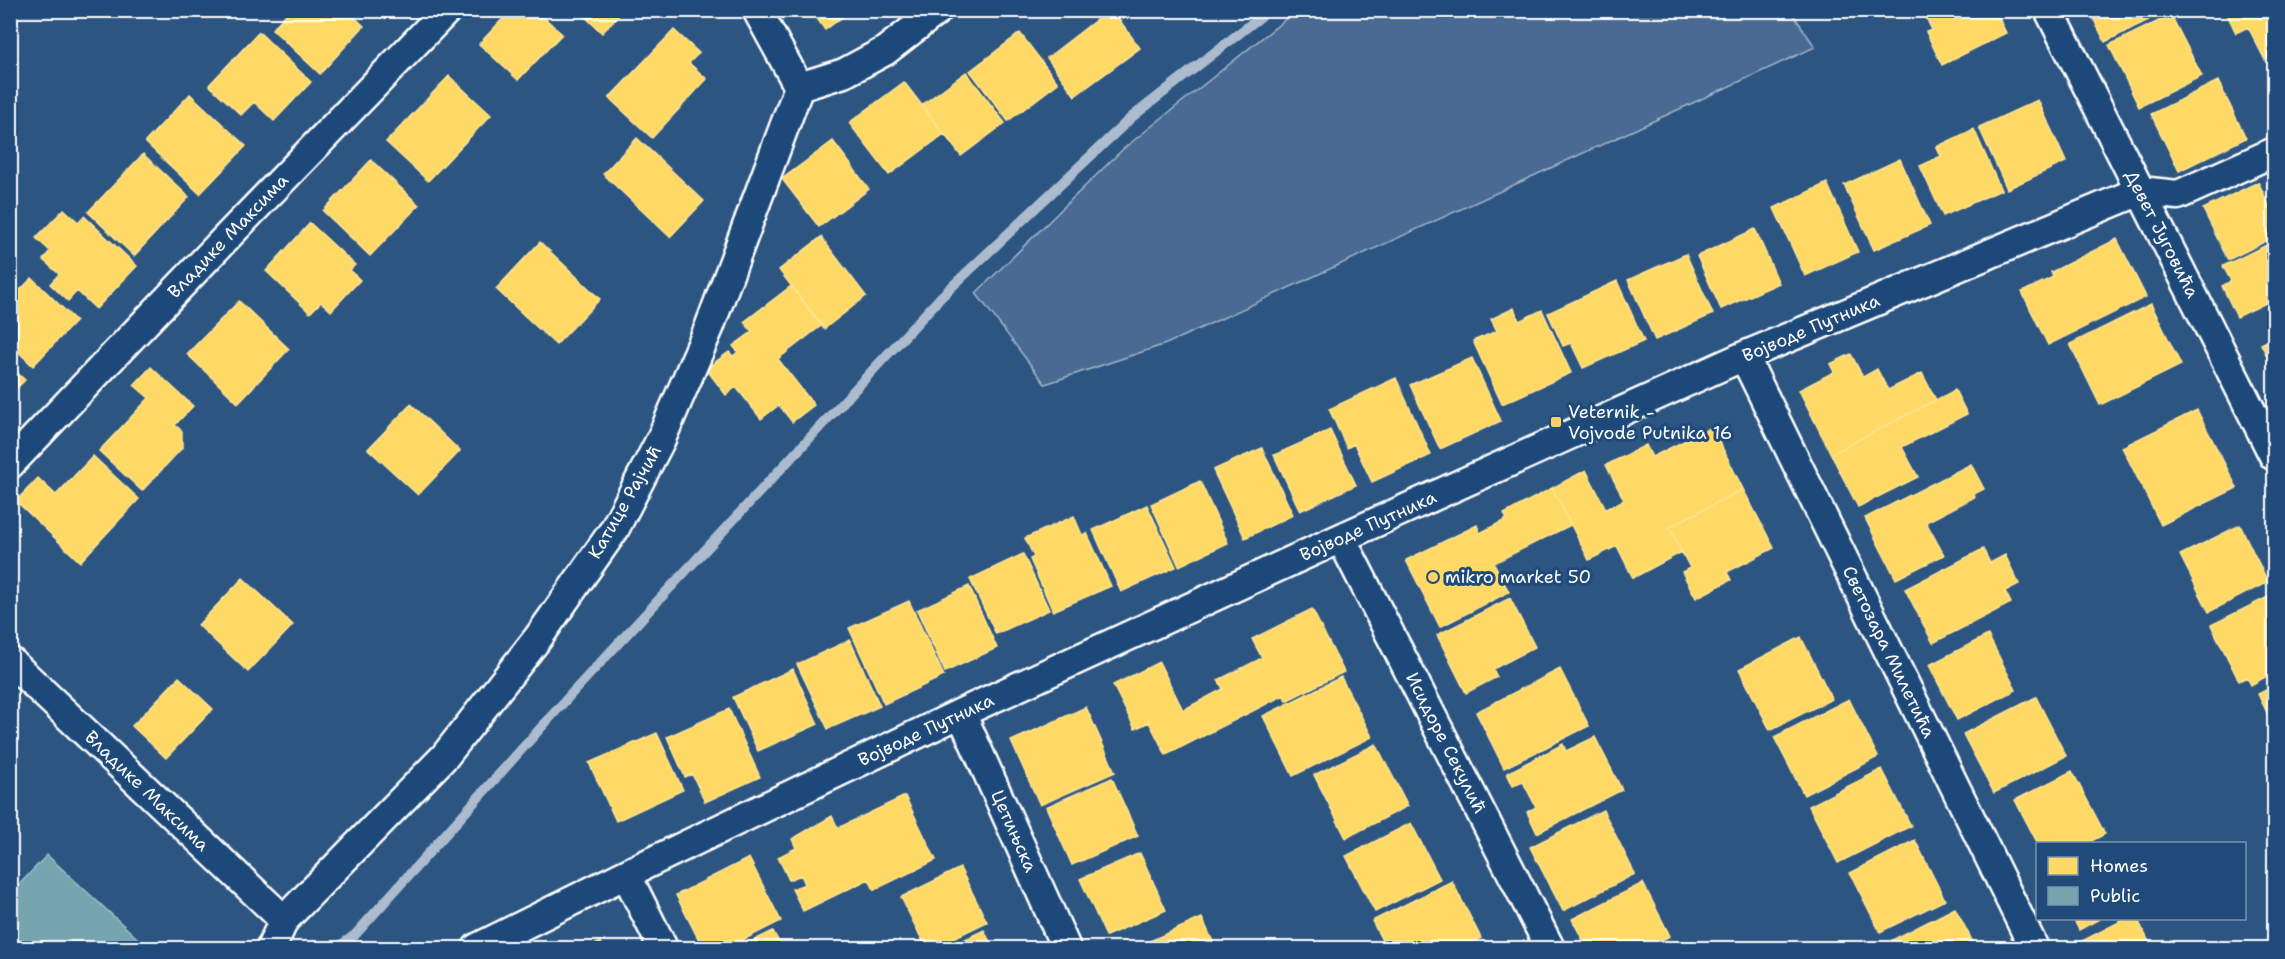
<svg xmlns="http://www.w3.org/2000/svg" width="2285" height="959" viewBox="0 0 2285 959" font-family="'Shantell Sans',sans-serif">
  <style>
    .green { fill: #486b92; stroke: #a4b5c8; stroke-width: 1.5 }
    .homes { fill: #ffd966; stroke: #ffe494; stroke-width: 1.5 }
    .public { fill: #76a5af; stroke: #9fc0c7; stroke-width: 1.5 }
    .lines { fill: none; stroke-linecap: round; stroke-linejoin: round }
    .stream { stroke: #acbcce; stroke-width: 10 }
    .street-casing { stroke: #fff; stroke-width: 33 }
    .street { stroke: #1f4a7a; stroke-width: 28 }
    .poi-dot { fill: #ffd166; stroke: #1f4a7a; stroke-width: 2 }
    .labels { text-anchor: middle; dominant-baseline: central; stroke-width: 6; stroke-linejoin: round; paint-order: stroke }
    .street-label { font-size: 18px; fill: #fff; stroke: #1f4a7a }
    .poi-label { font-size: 18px; fill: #fff; stroke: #1f4a7a; text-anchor: start }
  </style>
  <rect width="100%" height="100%" fill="#2c5582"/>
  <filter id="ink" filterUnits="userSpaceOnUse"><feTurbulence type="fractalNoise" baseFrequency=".0167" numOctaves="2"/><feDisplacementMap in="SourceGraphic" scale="12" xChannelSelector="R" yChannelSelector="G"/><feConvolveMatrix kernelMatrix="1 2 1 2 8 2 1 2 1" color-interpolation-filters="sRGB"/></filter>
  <g filter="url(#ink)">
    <path class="green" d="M1296,11H1791L1815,47L1166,344L1045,384L976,293L1123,149Z"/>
    <path class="homes" d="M290,10H347L364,26L320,74L272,29Z
      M511,10H536L562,34L518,80L479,44Z
      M578,10H624L602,33Z
      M811,10H852L825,30Z
      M1109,10H1112L1140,48L1075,96L1047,58Z
      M1922,10H1995L2006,33L1942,65L1926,32L1932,30Z
      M2089,10H2168L2105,42Z
      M2225,10H2274V56L2265,60L2248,27L2236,33Z
      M2171,15L2202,76L2139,107L2109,45Z
      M674,30L699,53L689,63L707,79L652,138L609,98Z
      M259,32L311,82L274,121L254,102L241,115L209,85Z
      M1020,33L1058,83L1008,121L970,71Z
      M966,72L1005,123L961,156L922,105Z
      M449,76L491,115L428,181L386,142Z
      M2218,81L2246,138L2179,171L2151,114Z
      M904,82L944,134L889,175L849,123Z
      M190,94L246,146L200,194L145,142Z
      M2038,100L2066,162L2007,189L1979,127Z
      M1974,129L2001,190L1943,216L1920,166L1941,156L1936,147Z
      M637,138L704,201L670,237L603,174Z
      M833,141L869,189L819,227L782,179Z
      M143,154L189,197L134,256L88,212Z
      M1900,159L1930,225L1874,250L1844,185Z
      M371,160L419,205L370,256L323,211Z
      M2258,182L2274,215V237L2228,260L2203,209Z
      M1827,183L1858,252L1805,276L1774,208Z
      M64,209L78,222L84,216L137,266L96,309L77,291L68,301L50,284L59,274L43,260L50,251L36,238Z
      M310,223L355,265L350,270L360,280L331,311L321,302L310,313L266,271Z
      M1755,229L1779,283L1721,309L1697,256Z
      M821,237L866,296L824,329L779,270Z
      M2117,239L2146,297L2048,345L2022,292L2053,277L2051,272Z
      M540,242L600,299L556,345L496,289Z
      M2273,242L2274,310L2270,301L2237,317L2222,286L2231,281L2223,266Z
      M1686,254L1713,314L1655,340L1628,280Z
      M32,278L76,321L33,366L10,344V300Z
      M1617,281L1644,341L1583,368L1571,343L1563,346L1548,313Z
      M791,286L822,325L778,359L814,405L792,422L779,405L761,419L736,387L726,395L706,369L729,352L733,356L738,352L733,346L752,332L744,322Z
      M239,301L289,349L238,403L187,354Z
      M2151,304L2181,365L2100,405L2070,344Z
      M1514,308L1519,321L1542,310L1571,373L1502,404L1473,341L1497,331L1491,319Z
      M2274,337V370L2261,344Z
      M1851,354L1863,377L1877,369L1888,390L1922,373L1936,400L1831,454L1799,390L1834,372L1830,364Z
      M1472,358L1501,421L1440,449L1410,385Z
      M10,366L25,380L10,395Z
      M151,367L193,406L175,425L182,431V448L142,491L99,451L149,398L134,385Z
      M1396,378L1431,455L1372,482L1354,444L1347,448L1329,409Z
      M1955,390L1967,414L1902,447L1918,477L1858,507L1831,454Z
      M411,404L460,451L418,495L368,449Z
      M2197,410L2237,488L2161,525L2122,447Z
      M1712,427L1743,489L1669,527L1682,552L1633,578L1617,546L1589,560L1552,488L1586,470L1606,509L1624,500L1606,465L1646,445L1652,457Z
      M1330,430L1356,485L1300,511L1274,455Z
      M1262,448L1293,515L1245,538L1213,470Z
      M93,456L139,499L80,562L16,501L38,478L56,495Z
      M1971,464L1984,489L1974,494L1975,497L1926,522L1944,555L1896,579L1865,518Z
      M1200,481L1228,543L1179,566L1151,504Z
      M1552,488L1571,525L1494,563L1509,592L1440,627L1406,560L1477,525L1480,533L1507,519L1504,514Z
      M1743,489L1774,548L1727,572L1731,580L1696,598L1682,572L1690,568L1669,527Z
      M1147,505L1176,567L1121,592L1093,530Z
      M1074,516L1082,535L1087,533L1111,586L1053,611L1030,559L1034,557L1025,538Z
      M2240,525L2268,582L2209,612L2180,555Z
      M1983,549L1990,563L2005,555L2019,584L2005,591L2011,603L1933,643L1905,589Z
      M1023,554L1049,610L996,634L970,579Z
      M243,578L293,625L248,672L198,625Z
      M969,586L997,648L945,672L917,610Z
      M2274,594V664L2270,666L2273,673L2251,685L2247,677L2239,681L2211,625Z
      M1510,598L1535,647L1493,669L1497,677L1466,693L1437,635Z
      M909,601L944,676L884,704L849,628Z
      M1312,609L1344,672L1286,701L1284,695L1166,755L1149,722L1135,729L1113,685L1159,662L1183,710L1223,689L1218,680L1262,658L1252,639Z
      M1988,635L2016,690L1957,720L1929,665Z
      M1801,637L1832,699L1770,730L1739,669Z
      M850,640L880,706L828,729L797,664Z
      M793,669L818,724L758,751L733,697Z
      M1560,669L1589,726L1504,768L1476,712Z
      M179,677L213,709L166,758L132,726Z
      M1341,677L1372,737L1293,776L1263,716Z
      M2274,686V727L2258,694Z
      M2036,697L2066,756L1994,793L1963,734Z
      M1849,699L1878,757L1804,795L1774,737Z
      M1086,707L1115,772L1040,805L1011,741Z
      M729,709L760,777L705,802L692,774L685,777L667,737Z
      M657,733L683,790L616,821L589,763Z
      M1595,737L1622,790L1537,833L1527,812L1536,807L1523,782L1513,786L1507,773L1563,744L1566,751Z
      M1376,744L1408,806L1346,838L1314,775Z
      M1882,769L1911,826L1838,863L1809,806Z
      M2072,771L2105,834L2086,844H2038L2015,800Z
      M1112,778L1138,836L1072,865L1046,807Z
      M905,796L936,860L874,890L869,879L803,911L792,889L805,884L801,875L789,880L778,857L796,848L792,839L832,816L838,828Z
      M1603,810L1635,874L1563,911L1530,847Z
      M1411,823L1440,879L1375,912L1346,856Z
      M1915,840L1945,900L1880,932L1850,873Z
      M1140,853L1166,910L1106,936L1080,879Z
      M749,858L781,921L727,948H703L676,895Z
      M960,868L987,922L933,948H926L901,897Z
      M1452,881L1481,938L1461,948H1386L1372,921Z
      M1643,883L1670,936L1646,948H1587L1572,919Z
      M1955,908L1976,948H1896L1892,940Z
      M1202,918L1216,948H1134Z
      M2073,918H2101L2079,930Z
      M2127,918H2137L2152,948H2083L2080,942Z
      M984,930L993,948H947Z
      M773,931L782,948H738Z
      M600,942L603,948H588Z"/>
    <path class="public" d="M47,855L148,948H10V894Z"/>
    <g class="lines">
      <path class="stream" d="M337,948L355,935L573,692L941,297L1132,117L1269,10"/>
      <defs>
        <path id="street" d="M2049,10L2274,456
          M799,87L844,73L885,51L938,10
          M1744,356L2034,948
          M10,464L225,239L447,10
          M1341,538L1550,948
          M10,661L284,920
          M961,713L1066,948
          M626,874L663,948
          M271,948L284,920L445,756L538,638L614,530L661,439L709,328L799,87L757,10
          M477,948L626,874L961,713L1341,538L1744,356L2140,191L2178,195L2274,152"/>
      </defs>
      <use href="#street" class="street-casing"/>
      <use href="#street" class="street"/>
    </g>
  </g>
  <g class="poi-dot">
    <rect x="1550" y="416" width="12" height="12" rx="3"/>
    <circle cx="1433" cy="577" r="6"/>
  </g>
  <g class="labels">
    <g class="street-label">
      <text transform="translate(2162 234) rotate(63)">Девет Југовића</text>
      <text transform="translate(228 236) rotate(-46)">Владике Максима</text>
      <text transform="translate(1811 328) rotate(-23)">Војводе Путника</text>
      <text transform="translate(625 502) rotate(-60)">Катице Рајчић</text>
      <text transform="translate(1368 526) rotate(-24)">Војводе Путника</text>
      <text transform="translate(1889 652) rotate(64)">Светозара Милетића</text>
      <text transform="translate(926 730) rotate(-25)">Војводе Путника</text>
      <text transform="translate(1446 743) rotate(63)">Исидоре Секулић</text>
      <text transform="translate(147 791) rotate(44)">Владике Максима</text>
      <text transform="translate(1014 831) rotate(66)">Цетињска</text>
    </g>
    <g class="poi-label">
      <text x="1568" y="412">Veternik -<tspan x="1568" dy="21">Vojvode Putnika 16</tspan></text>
      <text x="1445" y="577">mikro market 50</text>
    </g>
  </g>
  <rect width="2285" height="959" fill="none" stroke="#1f4a7a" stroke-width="36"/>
  <rect x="18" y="18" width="2249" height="923" fill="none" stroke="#fff" stroke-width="2" filter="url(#ink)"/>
  <rect x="2036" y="842" width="210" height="78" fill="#1f4a7a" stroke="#7992af" stroke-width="1.5"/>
  <rect x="2048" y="857" width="30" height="18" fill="#ffd966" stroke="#7992af" stroke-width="1.5"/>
  <text x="2090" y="872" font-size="18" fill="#ffffff">Homes</text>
  <rect x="2048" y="887" width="30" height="18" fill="#76a5af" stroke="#7992af" stroke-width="1.5"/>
  <text x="2090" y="902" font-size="18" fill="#ffffff">Public</text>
</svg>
